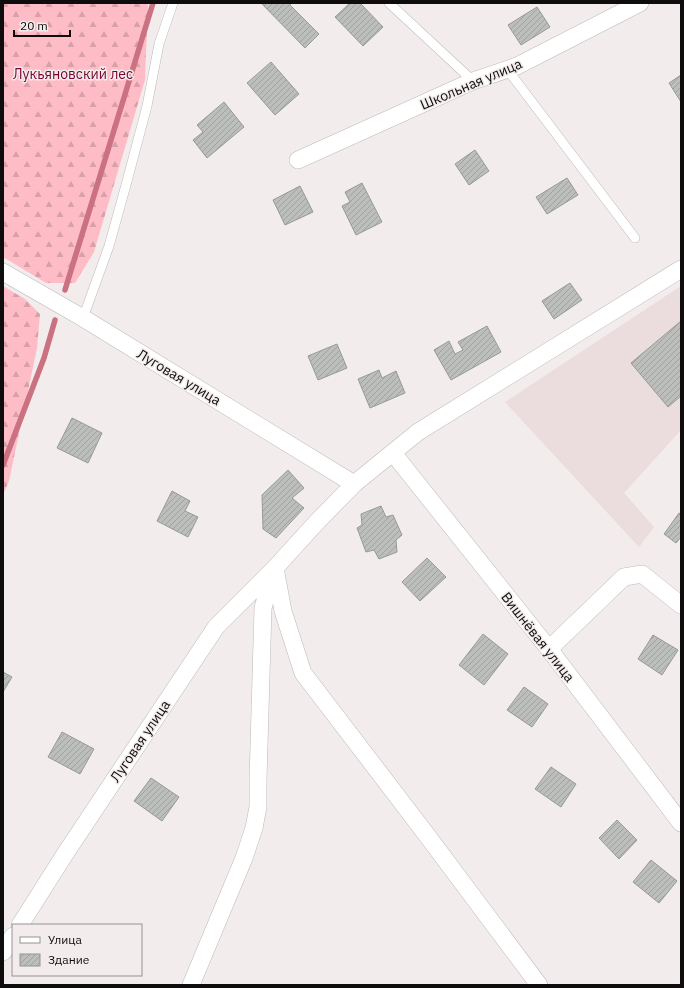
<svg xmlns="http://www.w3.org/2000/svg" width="684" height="988" viewBox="0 0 684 988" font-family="'IBM Plex Sans',sans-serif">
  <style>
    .built { fill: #ebdcde }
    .forest { fill: url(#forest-firs) }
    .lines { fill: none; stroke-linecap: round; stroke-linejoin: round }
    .stream { stroke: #ca7182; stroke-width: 5.5 }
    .building { fill: url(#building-hatch); stroke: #979a96 }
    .service-casing { stroke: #bfb9ba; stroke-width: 10 }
    .minor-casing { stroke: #bfb9ba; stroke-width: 18 }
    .service { stroke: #fff; stroke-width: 9 }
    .minor { stroke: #fff; stroke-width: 17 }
    .labels { text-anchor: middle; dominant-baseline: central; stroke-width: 3; stroke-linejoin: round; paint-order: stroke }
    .park-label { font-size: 14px; fill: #76042f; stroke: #f2ecec }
    .street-label { font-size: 14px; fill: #0e0c0c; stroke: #f2ecec }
  </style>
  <defs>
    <pattern id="forest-firs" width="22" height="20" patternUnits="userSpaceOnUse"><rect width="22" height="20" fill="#febcc6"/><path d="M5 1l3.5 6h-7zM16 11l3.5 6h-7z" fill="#d8a0a9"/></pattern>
    <pattern id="building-hatch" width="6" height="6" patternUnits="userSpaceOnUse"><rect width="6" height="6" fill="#bbbeba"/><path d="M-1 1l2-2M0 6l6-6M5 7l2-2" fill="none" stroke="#a0a29f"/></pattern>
  </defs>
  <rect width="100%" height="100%" fill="#f2ecec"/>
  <path class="built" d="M681,286V430L624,493L654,527L639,547L505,402Z"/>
  <path class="forest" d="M3,3H148L145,80L94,252L75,283H46L3,257Z
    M3,286L25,299L40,314L37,348L9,481L3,495Z"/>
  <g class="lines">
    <path class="stream" d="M65,290L153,3
      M3,465L44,358L55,320"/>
  </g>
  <path class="building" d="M261,3H291L290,5L319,34L305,48Z
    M350,3H360L383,27L363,46L335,17Z
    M537,7L550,27L521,45L508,25Z
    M271,62L299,94L275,115L247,83Z
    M681,75V102L669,83Z
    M224,102L244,127L207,158L193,140L203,132L197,125Z
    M475,150L489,171L469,185L455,164Z
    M567,178L578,195L547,214L536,197Z
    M362,183L382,222L356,235L342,206L350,202L345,192Z
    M300,186L313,212L285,225L273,200Z
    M570,283L582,300L554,319L542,301Z
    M681,321V396L668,407L631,363Z
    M487,326L501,352L451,380L434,350L449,341L455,354L463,350L458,342Z
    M337,344L347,368L318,380L308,356Z
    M379,370L382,378L396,371L405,393L370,408L358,379Z
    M72,418L102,433L88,463L57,448Z
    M288,470L304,488L292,498L304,508L276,538L263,529L262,495Z
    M172,491L190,501L185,511L198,517L188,537L157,521Z
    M381,506L386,517L393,515L402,535L396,540L397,552L379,559L374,550L366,552L357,528L362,525L361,514Z
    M679,513L681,514V537L676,543L664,534Z
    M427,558L446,577L420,601L402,582Z
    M483,634L508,654L484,685L459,665Z
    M653,635L678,650L662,675L638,659Z
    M3,672L12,677L3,692Z
    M524,687L548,704L532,727L507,710Z
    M62,732L94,749L80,774L48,757Z
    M551,767L576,784L561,807L535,789Z
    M151,778L179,797L162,821L134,801Z
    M617,820L637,840L619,859L599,838Z
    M651,860L677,881L659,903L633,882Z"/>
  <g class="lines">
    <defs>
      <path id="service" d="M389,3L473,81
        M507,69L635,238
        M83,318L109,246L126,185L147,106L159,44L173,3"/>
      <path id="minor" d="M298,160L473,81L517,66L640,3
        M3,272L83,318L354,484
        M393,453L549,649L681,823
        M275,568L283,611L303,673L426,834L539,985
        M549,649L624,577L642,574L681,605
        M20,925L65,854L216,627L275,568L315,524L354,484L418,432L681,269
        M3,952L13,936
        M191,985L244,858L254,828L258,807V780L263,608L273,572"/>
    </defs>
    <use href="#service" class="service-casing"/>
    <use href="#minor" class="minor-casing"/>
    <use href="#service" class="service"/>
    <use href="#minor" class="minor"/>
  </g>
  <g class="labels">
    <g class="park-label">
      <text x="73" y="74">Лукьяновский лес</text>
    </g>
    <g class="street-label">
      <text transform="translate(471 84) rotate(-23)">Школьная улица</text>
      <text transform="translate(179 377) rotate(31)">Луговая улица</text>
      <text transform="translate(538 637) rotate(52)">Вишнёвая улица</text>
      <text transform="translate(140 741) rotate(-56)">Луговая улица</text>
    </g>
  </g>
  <rect width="684" height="988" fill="none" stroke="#0e0c0c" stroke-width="8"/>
  <rect x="12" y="924" width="130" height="52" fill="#f2ecec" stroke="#979292"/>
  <rect x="20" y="937" width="20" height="6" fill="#ffffff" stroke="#979292"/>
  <text x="48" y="944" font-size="12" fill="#0e0c0c">Улица</text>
  <rect x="20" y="954" width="20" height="12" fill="url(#building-hatch)" stroke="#979292"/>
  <text x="48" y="964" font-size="12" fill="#0e0c0c">Здание</text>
  <path d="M14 30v6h56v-6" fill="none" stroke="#0e0c0c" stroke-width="2"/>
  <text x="20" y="30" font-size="12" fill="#0e0c0c" stroke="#f2ecec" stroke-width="3" paint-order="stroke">20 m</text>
</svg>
